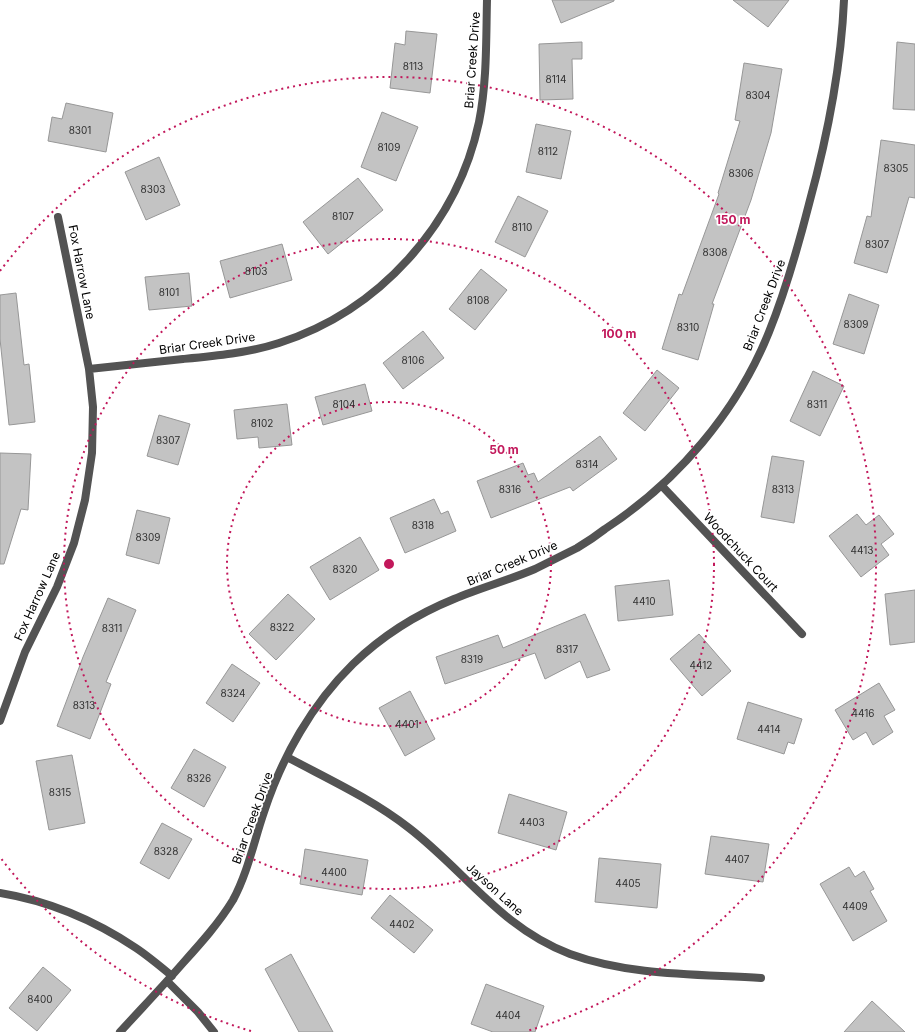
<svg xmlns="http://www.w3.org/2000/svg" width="915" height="1032" viewBox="0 0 915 1032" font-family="Inter,sans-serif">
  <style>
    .building { fill: #c3c3c3; stroke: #979797 }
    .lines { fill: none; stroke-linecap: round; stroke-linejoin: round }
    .minor { stroke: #535353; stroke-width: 8 }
    .ring { fill: none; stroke: #c2185b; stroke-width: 2; stroke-dasharray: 2 4 }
    .labels { text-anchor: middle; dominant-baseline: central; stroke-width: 3.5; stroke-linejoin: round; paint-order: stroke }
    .number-label { font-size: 10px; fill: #313131 }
    .street-label { font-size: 12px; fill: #000; stroke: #fff }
    .centre { fill: #c2185b; stroke: #fff; stroke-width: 2 }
    .ring-label { font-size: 12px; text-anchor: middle; font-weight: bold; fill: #c2185b; stroke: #fff; stroke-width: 3.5; stroke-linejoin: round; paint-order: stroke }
  </style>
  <rect width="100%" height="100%" fill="#fff"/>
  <path class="building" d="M552,0H614V1L561,23Z
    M733,0H789L768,27Z
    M406,31L437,34L430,93L390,88L395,43L405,45Z
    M582,42V59H572L573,99L540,100L539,44Z
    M897,42L915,44V110L893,109Z
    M744,63L782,69L771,133L751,200L712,304H714L698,360L662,349L679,294L682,295L719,194L718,193L740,121L735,120Z
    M66,103L113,113L106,152L48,141L52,117L62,119Z
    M382,112L418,127L396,181L361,167Z
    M536,124L571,131L561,179L526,172Z
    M881,140L915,145V198L909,197L887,273L854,263L867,216L871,217Z
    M159,157L180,205L146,220L125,172Z
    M358,178L383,210L328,254L303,222Z
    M518,196L548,211L525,257L495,242Z
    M282,244L292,280L230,298L220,261Z
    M481,269L507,290L475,330L449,309Z
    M189,273L192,306L149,310L145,277Z
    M16,293L24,365L29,364L35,422L9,425L0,339V295Z
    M849,294L879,305L864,354L833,344Z
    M423,331L444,358L403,389L383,363Z
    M657,370L679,388L645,431L623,413Z
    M813,371L844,386L820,436L790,421Z
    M365,384L372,411L323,425L315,397Z
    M287,404L292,445L259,448L258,437L237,439L234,410Z
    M159,415L190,424L178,465L147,456Z
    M600,436L617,459L573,491L570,487L491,518L477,481L523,463L528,475L534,473L538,482Z
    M0,453L31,454L28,510L21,509L4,564H0Z
    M772,456L804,461L794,523L761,517Z
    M434,499L441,514L448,511L456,531L405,553L390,518Z
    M137,510L170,518L159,564L126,555Z
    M857,514L866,525L879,515L894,534L881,544L889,555L861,577L829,536Z
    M360,537L379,570L330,600L310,567Z
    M669,580L673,615L618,621L615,586Z
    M915,590V642L890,645L885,594Z
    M288,594L315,619L276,660L249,634Z
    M108,598L136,610L106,682L111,684L90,739L57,726L83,657Z
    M585,614L610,670L587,678L580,661L545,679L535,653L445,684L436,657L498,635L503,648Z
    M699,634L731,671L702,696L670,659Z
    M232,664L260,683L233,722L206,703Z
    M879,683L895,710L884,716L893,732L873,745L866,732L853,740L835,710Z
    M410,691L435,739L405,756L379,708Z
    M748,702L802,719L794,744L788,742L784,754L737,739Z
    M194,749L226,767L204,807L171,788Z
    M72,755L85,823L49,830L36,761Z
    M509,794L567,812L556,850L498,833Z
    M162,823L192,839L169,879L140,863Z
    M711,836L769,844L763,882L705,874Z
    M305,849L368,860L362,895L300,884Z
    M599,858L661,864L657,908L595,902Z
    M849,867L855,877L864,871L874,889L870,891L887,921L853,941L820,884Z
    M390,895L433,930L414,953L371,918Z
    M291,954L333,1032H299L265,969Z
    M43,967L71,990L37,1031L9,1008Z
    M486,984L544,1006L535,1032H493L471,1024Z
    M872,1001L905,1032H844Z"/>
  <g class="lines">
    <path class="minor" d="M89,369C120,366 152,362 183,359C215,356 248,353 279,343C379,311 457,225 479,122C487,82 486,41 487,0
      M662,486L802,634
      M0,721L25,652L57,587L74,543L85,500L92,453L93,407L89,369L58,217
      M287,757C328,779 372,799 409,828C465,871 501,928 570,954C630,976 698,974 761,978
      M0,893C49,901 94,920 136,948C148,956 160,966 172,976
      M167,981L198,1012L214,1032
      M120,1032C141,1009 163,986 183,963C201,943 219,923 233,900C248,872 254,841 264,812C282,757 312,704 353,664C382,636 417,614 454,599C480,588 509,580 535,569C549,562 563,555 577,548C587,542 596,536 605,529C677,482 737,412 769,332C786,290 798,247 809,204C827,138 841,69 844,0"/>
  </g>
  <g class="ring">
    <circle cx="389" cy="564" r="162"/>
    <circle cx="389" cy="564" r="325"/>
    <path d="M251 1031A487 487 0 0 1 0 857M0 271A487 487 0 1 1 527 1031"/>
  </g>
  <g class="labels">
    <g class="number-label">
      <text x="413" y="66">8113</text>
      <text x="556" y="79">8114</text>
      <text x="758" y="95">8304</text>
      <text x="80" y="130">8301</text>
      <text x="389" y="147">8109</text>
      <text x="548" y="151">8112</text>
      <text x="896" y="168">8305</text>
      <text x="741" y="173">8306</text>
      <text x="153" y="189">8303</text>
      <text x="343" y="216">8107</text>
      <text x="522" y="227">8110</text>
      <text x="877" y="244">8307</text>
      <text x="715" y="252">8308</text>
      <text x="256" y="271">8103</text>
      <text x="169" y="292">8101</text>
      <text x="478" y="300">8108</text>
      <text x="856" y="324">8309</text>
      <text x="688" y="327">8310</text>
      <text x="413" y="360">8106</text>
      <text x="344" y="404">8104</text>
      <text x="817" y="404">8311</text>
      <text x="262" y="423">8102</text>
      <text x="168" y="440">8307</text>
      <text x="587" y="464">8314</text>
      <text x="510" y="489">8316</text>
      <text x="783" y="489">8313</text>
      <text x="423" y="525">8318</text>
      <text x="148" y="537">8309</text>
      <text x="862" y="550">4413</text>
      <text x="345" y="569">8320</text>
      <text x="644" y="601">4410</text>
      <text x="282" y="627">8322</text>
      <text x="112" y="628">8311</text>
      <text x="567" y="649">8317</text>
      <text x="472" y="659">8319</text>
      <text x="701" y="665">4412</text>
      <text x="233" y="693">8324</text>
      <text x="84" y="705">8313</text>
      <text x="863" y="713">4416</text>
      <text x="407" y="724">4401</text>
      <text x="769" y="729">4414</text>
      <text x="199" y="778">8326</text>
      <text x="60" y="792">8315</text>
      <text x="532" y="822">4403</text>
      <text x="166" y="851">8328</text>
      <text x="737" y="859">4407</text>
      <text x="334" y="872">4400</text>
      <text x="628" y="883">4405</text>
      <text x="855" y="906">4409</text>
      <text x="402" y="924">4402</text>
      <text x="40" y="999">8400</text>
      <text x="508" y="1015">4404</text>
    </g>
    <g class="street-label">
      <text transform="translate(472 60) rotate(-86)">Briar Creek Drive</text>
      <text transform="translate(82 272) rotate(79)">Fox Harrow Lane</text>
      <text transform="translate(764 305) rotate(-69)">Briar Creek Drive</text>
      <text transform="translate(207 343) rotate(-8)">Briar Creek Drive</text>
      <text transform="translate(741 552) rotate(47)">Woodchuck Court</text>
      <text transform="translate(512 563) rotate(-23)">Briar Creek Drive</text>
      <text transform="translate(37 596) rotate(-66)">Fox Harrow Lane</text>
      <text transform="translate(252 818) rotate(-70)">Briar Creek Drive</text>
      <text transform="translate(495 889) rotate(42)">Jayson Lane</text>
    </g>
  </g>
  <circle cx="389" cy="564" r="6" class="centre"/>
  <g class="ring-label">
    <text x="733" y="224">150 m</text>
    <text x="619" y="338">100 m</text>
    <text x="504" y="454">50 m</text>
  </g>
</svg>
